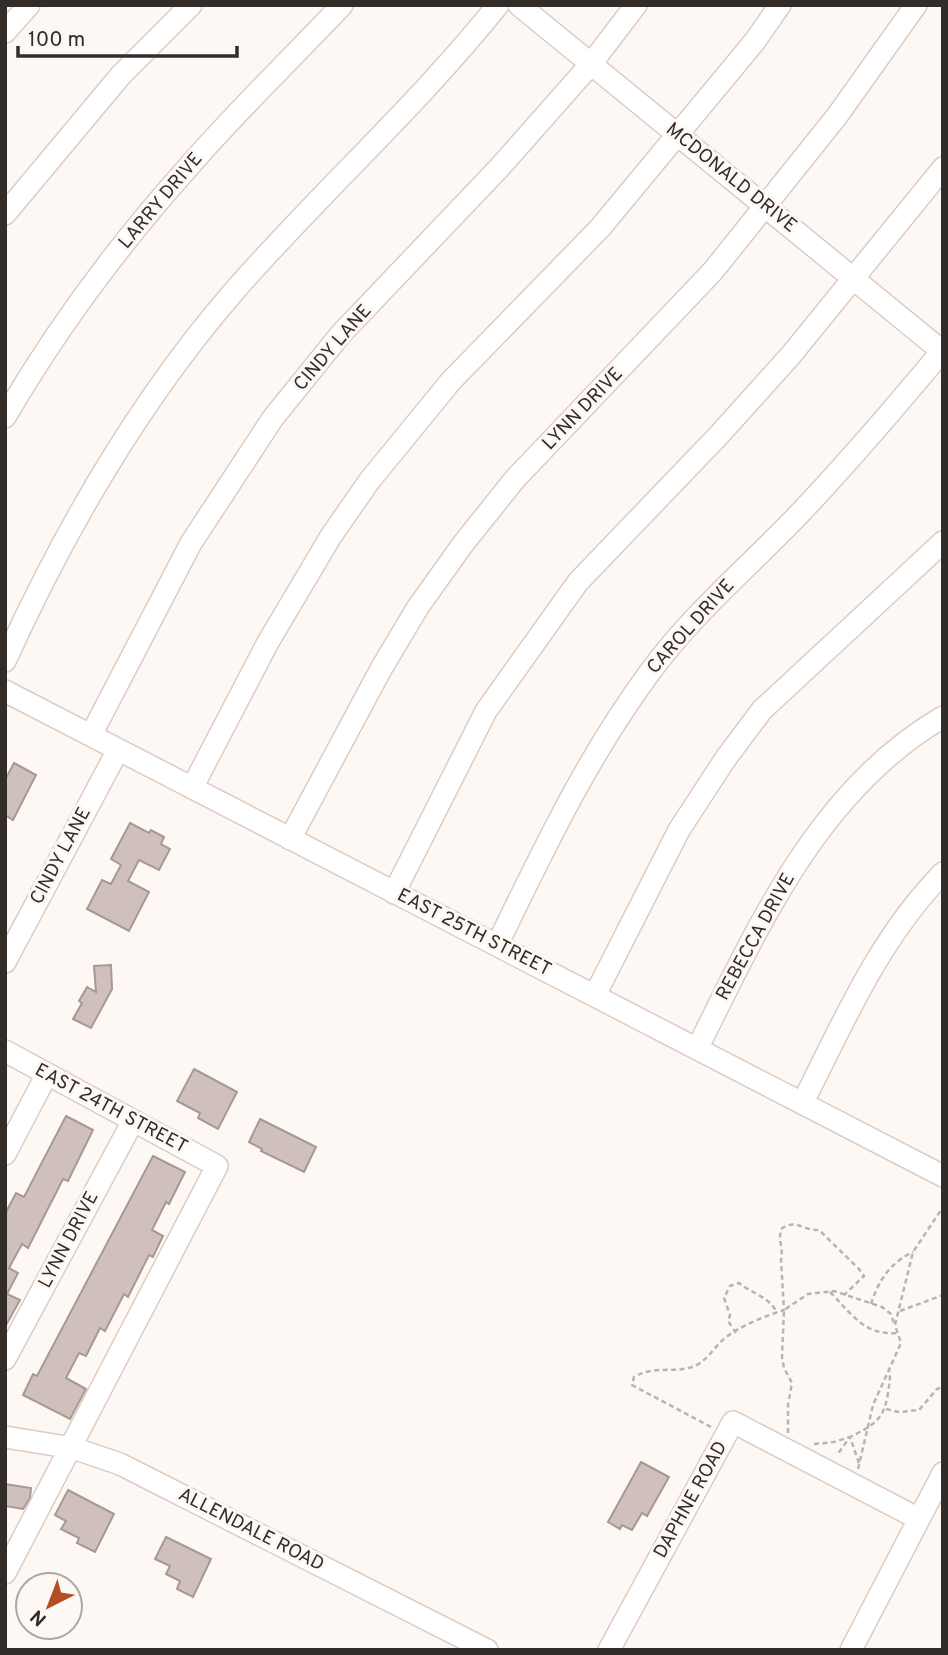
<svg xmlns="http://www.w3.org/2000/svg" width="948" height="1655" viewBox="0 0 948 1655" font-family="Overpass,sans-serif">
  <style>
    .building { fill: #d0c0bb; stroke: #a79893; stroke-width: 2 }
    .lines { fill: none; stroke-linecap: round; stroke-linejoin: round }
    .minor-casing { stroke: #dcccc6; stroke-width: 24 }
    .path { stroke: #bab4b1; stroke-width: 2.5; stroke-dasharray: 5 3.5; stroke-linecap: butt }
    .minor { stroke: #fff; stroke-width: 21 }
    .labels { text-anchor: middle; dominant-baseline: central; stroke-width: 6; stroke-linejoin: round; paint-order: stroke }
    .street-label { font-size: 19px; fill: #332d2a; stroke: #fef8f5 }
  </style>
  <rect width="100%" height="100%" fill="#fef8f5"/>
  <path class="building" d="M14,763L36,775L13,820L5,815V780Z
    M130,823L149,833L151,830L164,837L161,844L170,849L159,870L139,860L128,881L149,892L129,931L87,909L102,880L111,884L121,865L111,859Z
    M111,965L112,989L91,1028L73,1019L82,1003L79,1001L87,987L96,992L94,966Z
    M194,1069L237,1092L218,1129L198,1118L200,1113L177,1101Z
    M66,1116L93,1130L68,1181L63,1179L28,1248L22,1244L9,1268L18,1273L7,1294L20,1300L5,1327V1214L16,1193L24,1197Z
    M260,1119L316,1147L304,1172L261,1151L262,1149L249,1142Z
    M153,1156L185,1172L169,1204L166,1202L152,1230L163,1236L153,1257L149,1255L128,1297L124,1294L105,1331L100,1328L86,1356L79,1353L66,1378L86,1389L70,1419L23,1395L33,1374L37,1376Z
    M641,1462L669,1477L647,1516L642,1513L632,1530L622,1525L620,1529L608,1522Z
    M5,1484L31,1488L30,1498L23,1509L5,1506Z
    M68,1490L114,1514L95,1552L77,1543L79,1538L61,1529L66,1521L55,1515Z
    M166,1537L211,1559L193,1597L177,1589L180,1581L166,1574L170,1566L155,1559Z"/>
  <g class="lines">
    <defs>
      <path id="minor" d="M519,5L943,352
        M5,32L29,5
        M5,214L121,75L191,5
        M5,417C58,326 121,242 191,164C239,109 292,58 342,5
        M5,661C65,529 141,398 236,289C321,192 417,106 498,5
        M5,691L943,1176
        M91,735L191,543L273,418L340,335L499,168L591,64L636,5
        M192,788L267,644L331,536L370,480L451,381L600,228L755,41L780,5
        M290,839L381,669L418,607L463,544L515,479L713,271L837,116L916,5
        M394,893L486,711L578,582L719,435L791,355L943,168
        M497,945C543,851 587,757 650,672C694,612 752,564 803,510C851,459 898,404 943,350
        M5,962L118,750
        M595,995L679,830L726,758L762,710L943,542
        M698,1047C759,925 819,789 943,717
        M5,1051L217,1166L5,1573
        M803,1102C843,1023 879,938 943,873
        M5,1154L47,1074
        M5,1359L133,1121
        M5,1437L73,1448L120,1464L487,1650
        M609,1650L733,1422L919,1519
        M851,1650L943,1473"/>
    </defs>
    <use href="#minor" class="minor-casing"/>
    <path class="path" d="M830,1292C852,1314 864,1336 898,1333
      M871,1304C878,1281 891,1262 913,1252
      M900,1311L943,1295
      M736,1333L728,1321L730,1315L724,1298L730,1286L739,1283C751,1293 769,1297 776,1311
      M886,1409L899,1412L919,1410L937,1389L943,1387
      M711,1427L632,1385L634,1377C656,1364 676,1375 697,1365C709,1358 715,1346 725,1338C740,1326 765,1316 784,1310L781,1260C784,1251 778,1242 781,1229C796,1218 803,1231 819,1230L859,1269L864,1276L844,1295
      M788,1433V1405L792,1383L784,1368L782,1357L784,1310L808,1294L834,1291L882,1307L891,1314L894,1324
      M814,1444L834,1442L850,1437L837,1455
      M859,1463L850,1437C874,1425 884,1420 888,1393C889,1385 891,1378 889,1370
      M858,1469L873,1405L901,1343L895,1325L913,1252L943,1207"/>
    <use href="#minor" class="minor"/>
  </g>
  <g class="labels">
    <g class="street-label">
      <text transform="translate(731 178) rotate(39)">MCDONALD DRIVE</text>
      <text transform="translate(161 201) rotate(-50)">LARRY DRIVE</text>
      <text transform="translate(333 348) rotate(-49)">CINDY LANE</text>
      <text transform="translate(583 409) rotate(-46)">LYNN DRIVE</text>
      <text transform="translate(691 627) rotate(-48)">CAROL DRIVE</text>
      <text transform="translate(61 856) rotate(-62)">CINDY LANE</text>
      <text transform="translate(474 933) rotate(27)">EAST 25TH STREET</text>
      <text transform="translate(756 937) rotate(-61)">REBECCA DRIVE</text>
      <text transform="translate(111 1109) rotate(28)">EAST 24TH STREET</text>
      <text transform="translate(69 1240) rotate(-62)">LYNN DRIVE</text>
      <text transform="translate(691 1500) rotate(-61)">DAPHNE ROAD</text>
      <text transform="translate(251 1530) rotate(27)">ALLENDALE ROAD</text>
    </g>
  </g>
  <rect width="948" height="1655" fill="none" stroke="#332d2a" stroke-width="14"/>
  <g transform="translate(49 1606) rotate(222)"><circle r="33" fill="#fef8f5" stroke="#ada7a4" stroke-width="2"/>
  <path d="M0-5L12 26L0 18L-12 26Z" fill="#b54f23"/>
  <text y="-10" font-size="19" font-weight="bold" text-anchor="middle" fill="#332d2a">N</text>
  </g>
  <path d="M18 46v10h219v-10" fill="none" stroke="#332d2a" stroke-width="3.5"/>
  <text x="28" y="46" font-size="21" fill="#332d2a" stroke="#fef8f5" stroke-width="5" paint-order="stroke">100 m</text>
</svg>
